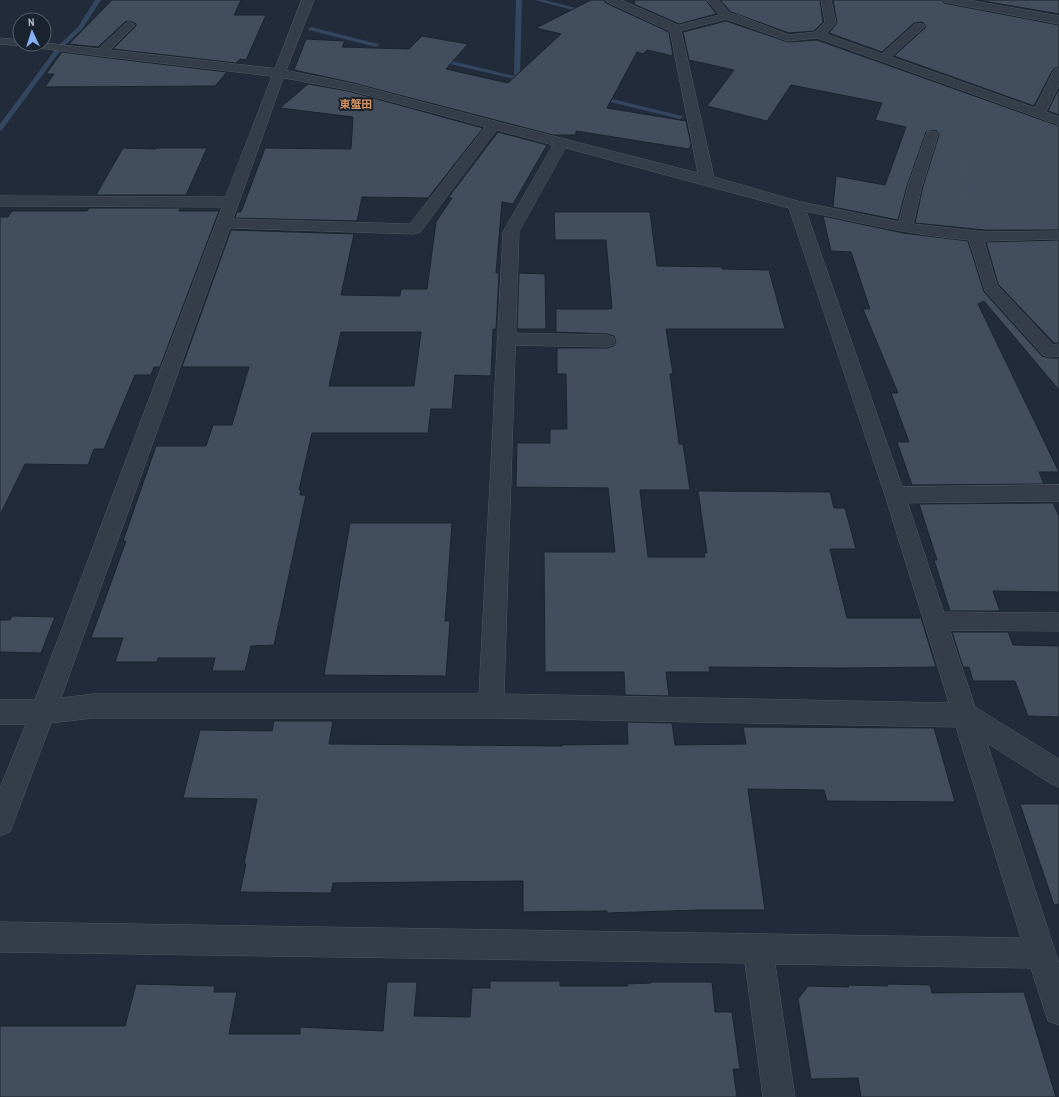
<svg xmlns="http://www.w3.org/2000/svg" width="1059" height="1097" viewBox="0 0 1059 1097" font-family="'Archivo Narrow','Noto Sans JP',sans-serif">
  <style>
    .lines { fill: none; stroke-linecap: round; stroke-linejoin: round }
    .stream { fill: #354760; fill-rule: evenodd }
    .building { fill: #424e5d; stroke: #1c2430; fill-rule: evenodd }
    .lane-casing { stroke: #505864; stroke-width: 1 }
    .street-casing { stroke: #505864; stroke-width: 1 }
    .path-far1 { stroke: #415457; stroke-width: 1.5; stroke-dasharray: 2 2; stroke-linecap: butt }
    .path { stroke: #415457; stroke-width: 2; stroke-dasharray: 2.5 2.5; stroke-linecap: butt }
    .lane { fill: #353d49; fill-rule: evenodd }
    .street { fill: #353d49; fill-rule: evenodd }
    .labels { text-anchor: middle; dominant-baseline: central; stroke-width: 4; stroke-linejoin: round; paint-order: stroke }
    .far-quarter-label { font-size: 11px; font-weight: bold; fill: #d2905e; stroke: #1a222e }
  </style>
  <rect width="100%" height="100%" fill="#212b39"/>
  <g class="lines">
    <path class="stream" d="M95,0H101L82,29L64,46H60V44L78,27Z
      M516,0H522L520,77L531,80V82L520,81V84L517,86L514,84V79L450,64V62L452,61L514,76Z
      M535,0H545L591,12L588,14Z
      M311,27L378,44L379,45L376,47L309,30L308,29Z
      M55,50L60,51L2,130L0,131V124Z
      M596,95L682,116L683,117L680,119L594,98L593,97Z"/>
  </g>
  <path class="building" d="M112,0H241L234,15H266L246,60L240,59L236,63L113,49L136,26V24L130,21L125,22L98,47L69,44Z
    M591,0H604L606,3L669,32L673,56L647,50L643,54L637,52L607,108L686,121L691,144L689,149L576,131V135H553L349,82L294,70L306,39L345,41L342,47L409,49L422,36L468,44L446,69L508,83L561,34L536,28Z
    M635,0H706L716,14L679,24L634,4Z
    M720,0H820L823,22L814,31L789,33L731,12Z
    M833,0H942L944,3L949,4L1059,25V67L1055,68L1052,71L1034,106L894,56L926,27L923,22L914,23L882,52L829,33L837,23Z
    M977,0H1059V14Z
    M726,21L788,42L817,40L1059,126V230H985L915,223L923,186L939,135L937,131L932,130L926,132L907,186L898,220L833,207L836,176L885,185L906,127L875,120L882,103L791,85L767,121L707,106L734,70L689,60L683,32Z
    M62,52L101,57L227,72L215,86L45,87L54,74H46Z
    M308,84L348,91L483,128L428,198L362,197L357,221L235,218L237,212H241L265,148L351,149L353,117L280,108Z
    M1059,88V115L1048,111Z
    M498,132L547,145L513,204L502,202L496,273H499L496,329H493L491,376L455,375L452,409H431L428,433H312L299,490H301L300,495H306L274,645L251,646L245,671H212L215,658H158L157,662H115L123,638H91L126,541H123L156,446H206L213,425H232L249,367H182L231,230L354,234L341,295L400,296L401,289H427L436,222L452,198H448ZM341,332H421L414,386H329Z
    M123,148L156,149V148H207L186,195H96Z
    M89,208H180L179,211H219L160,367H154L151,375H135L104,449H94L88,465L25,464L0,515V217H8L12,211H87Z
    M554,212H650L657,266L722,267V269L769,270L785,329H666L673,374H670L679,444H683L690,490H640L648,557H705L704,553H707L698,491L830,492L834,508H845L856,549H830L847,618H921L936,667L842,668L709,667L710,672H666L669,696L625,695L624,672H545L544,552H615L608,488L516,487L517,443H550V429H567L566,374H557V348H607L613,346L616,342L614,336L607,334L556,332V309H611L612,308L606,240H555Z
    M823,216L903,233L968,241L984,292L1042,356L1049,358H1059V390L984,301L978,304L1059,472H1039L1044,484L912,485L897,442H909L891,393H898L863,309H870L851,252L831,251Z
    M1059,240V343H1054L998,284L986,242Z
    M519,273L545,274L546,329H517Z
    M1053,503L1059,516V592L993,591L1000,611H950L934,560H937L919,504Z
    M350,523H452L445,621H450L446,676L324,675Z
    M12,616L55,617L41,653L0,652V620H10Z
    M952,632H1008L1013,645L1059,646V717L1028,716L1015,681H973L969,667H963Z
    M274,721H333L329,744L448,745L562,746V745L628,744L627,722L672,723L675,745L746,744L743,727L934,728L955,802L827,801L824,790L748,789L765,910H699L607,913V911L523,912V881L333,883L331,893L240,892L246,864H244L257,799L183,798L200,730L272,731Z
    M1020,804H1059V904L1054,905Z
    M490,981H560V986H628L627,984L651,983V982H712L715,1012H732L740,1069H733L737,1097H0V1026H125L136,984L215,986L214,992H237L229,1034H300V1027L383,1031L387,982H417L414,1016L470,1017L472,988H490Z
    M887,984L930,985L932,993L1024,992L1056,1097H861L858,1078L811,1079L798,999L808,986L849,987L848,985L888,986Z"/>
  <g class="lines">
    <defs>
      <path id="lane" d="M707,0H718L730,13L740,16L789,35L815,32L825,22L821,0H831L836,23L826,34L882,54L915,24H923L925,26L923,28L891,57L1035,108L1053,72L1055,69L1059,68V85L1046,112L1059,117V125L817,38L788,41L726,19L676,32L672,31L670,29L672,27L719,15Z
        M130,22L135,25L110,50L279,69L349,83L498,122L500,125L498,128L494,129L348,90L279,77L101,56L23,46L0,44V38L20,40V44H44V43L99,49L126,23Z
        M932,131L937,132L938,135L922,186L913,224L985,232L1059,231V239L984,241L997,285L1053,345L1059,344V356L1049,357L1043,355L985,291L969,240C910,235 853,221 796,209L791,208L789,205L791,202L796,201L899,222L908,186L926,135L927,132Z
        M506,333L607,335L613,337L615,341L613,345L607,347L506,345L500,343L498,339L500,335Z
        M1059,485V501L895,503L888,500L885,495L888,490L895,487Z
        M935,612L1059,613V631L935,630L927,628L924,621L927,614Z"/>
      <path id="street" d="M302,0H314L285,73L233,219L410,224L489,122L494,121L698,173L670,31L607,2L605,0H621L680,26L714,177L801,202L804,205L905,495L975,707L1059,759V787L1050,783L987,743L1059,963V1025L1048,1021L1031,968L775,964L795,1097H763L745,963L0,952V922L1021,938L956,727L491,718H93L51,723L10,832L0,836V788L26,724H0V700H35L222,207L0,206V196L225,197ZM497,130L553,145L503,232L479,694H93L61,698L230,228L414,234L420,232ZM566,148L789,208L885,495L949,703L504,694L519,232Z
        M943,0H968L1059,16V24L949,3L945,2Z"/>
    </defs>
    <use href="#lane" class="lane-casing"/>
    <use href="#street" class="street-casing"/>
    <path class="path-far1" d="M961,180V160L974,114"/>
    <path class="path" d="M960,179L968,210"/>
    <use href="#lane" class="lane"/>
    <use href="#street" class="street"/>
  </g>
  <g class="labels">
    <g class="far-quarter-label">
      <text x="356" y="104">東蟹田</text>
    </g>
  </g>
  <g transform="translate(32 32) rotate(356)"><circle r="19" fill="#1a222e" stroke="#565e6a"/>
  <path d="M0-3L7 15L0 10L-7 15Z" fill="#84b0f6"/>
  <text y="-6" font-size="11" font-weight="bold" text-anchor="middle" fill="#b0b8c5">N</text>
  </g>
</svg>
